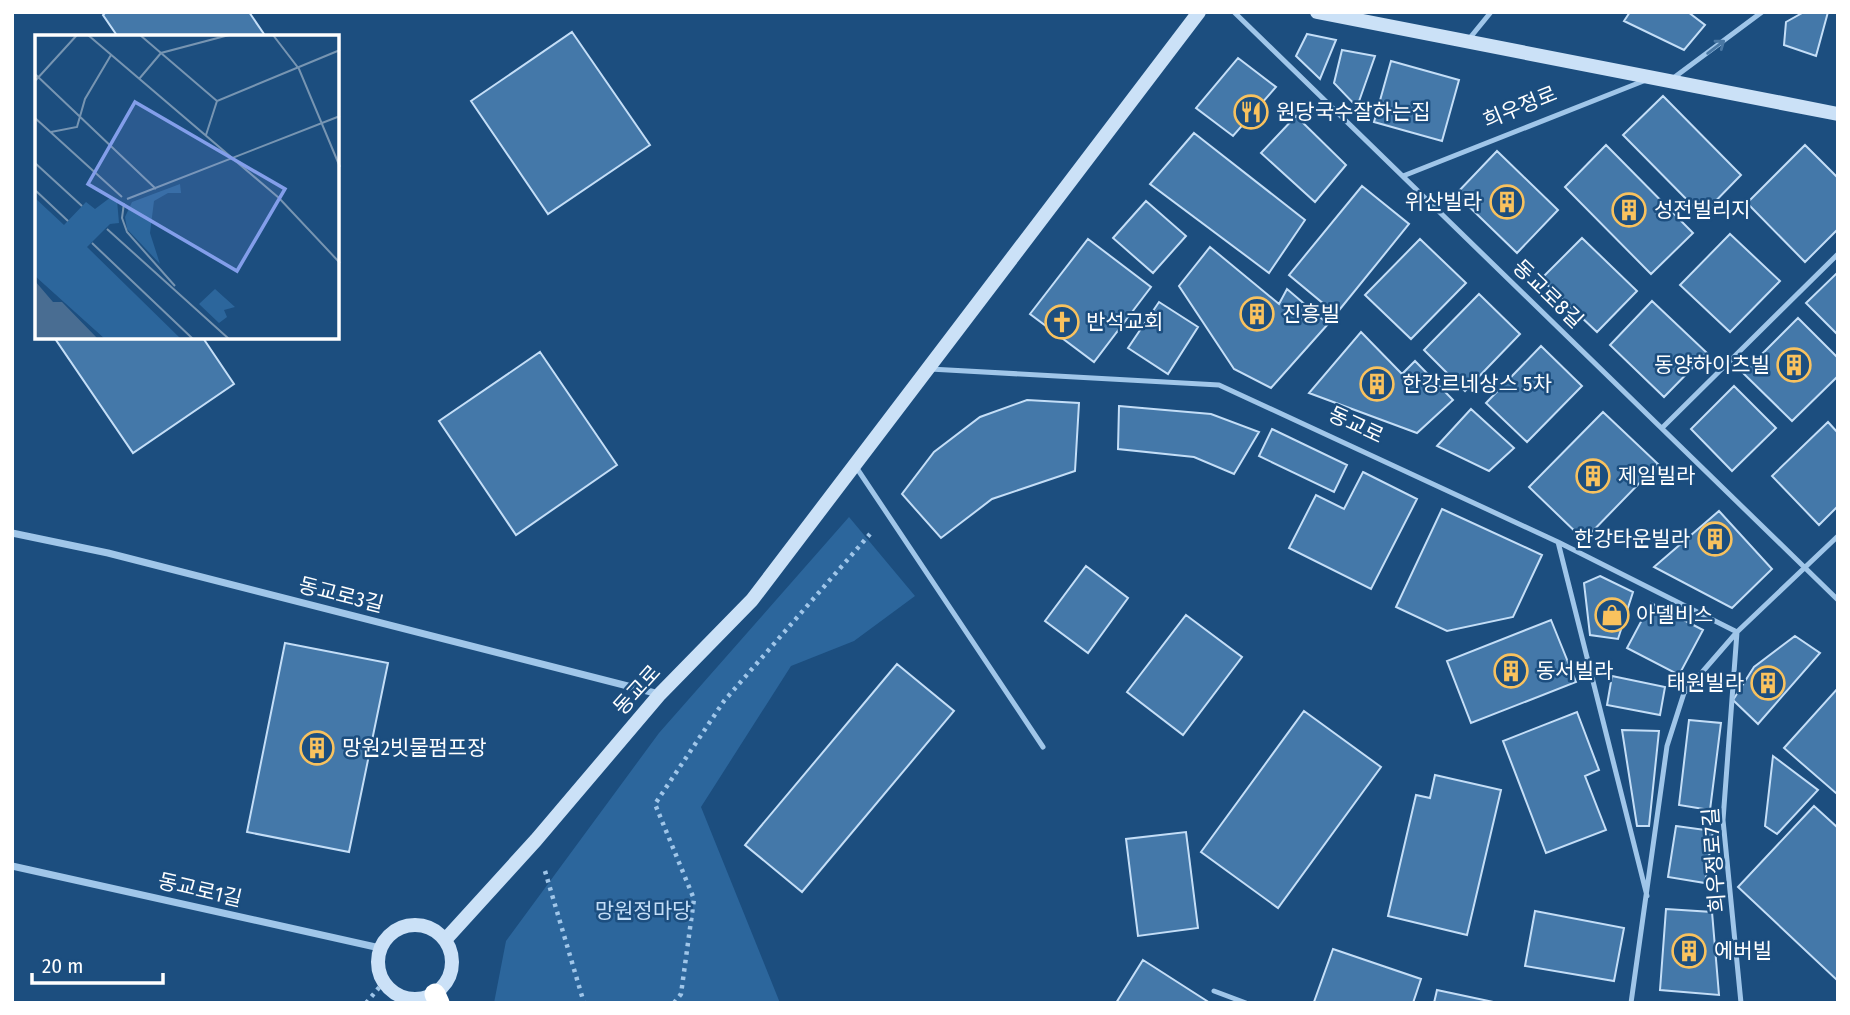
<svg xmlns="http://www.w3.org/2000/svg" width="1850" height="1015" viewBox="0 0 1850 1015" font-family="'Fira Sans Condensed','Noto Sans KR',sans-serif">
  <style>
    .green { fill: #2c669c }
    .building { fill: #4478a9; stroke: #c4def7; stroke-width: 2 }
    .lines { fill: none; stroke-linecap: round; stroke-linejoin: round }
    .path { stroke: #a0c6e9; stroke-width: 4.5; stroke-dasharray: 3.5 5; stroke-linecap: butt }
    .lane { stroke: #a0c6e9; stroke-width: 5 }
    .street { stroke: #a0c6e9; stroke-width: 7 }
    .secondary { stroke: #cbe1f7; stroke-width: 14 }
    .highway { stroke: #fff; stroke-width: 21 }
    .oneway { stroke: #4a78a4 }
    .labels { text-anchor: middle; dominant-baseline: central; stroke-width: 5; stroke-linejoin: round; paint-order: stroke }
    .street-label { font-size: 21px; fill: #fff; stroke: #1c4e7f }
    .poi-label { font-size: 21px; fill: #fff; stroke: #1c4e7f; text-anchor: start }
    .park-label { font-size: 21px; fill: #c4def7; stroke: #1c4e7f }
    .inset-road { fill: none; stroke: #7795b2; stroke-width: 2 }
    .view { fill: #839eea; fill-opacity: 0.15; stroke: #839eea; stroke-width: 3.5 }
    .inset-edge { fill: none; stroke: #fff; stroke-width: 3.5 }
  </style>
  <rect width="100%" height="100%" fill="#1c4e7f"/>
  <path class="green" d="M849,517L915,596L854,641L791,666L701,807L780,1003H494L506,941L659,733Z"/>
  <path class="building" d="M106,12H249L266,37H118L103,15Z
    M1630,12H1688L1705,25L1684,50L1624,21Z
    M1804,12H1828L1816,56L1784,45L1786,22Z
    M572,32L650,145L548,214L471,101Z
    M1307,34L1336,40L1320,79L1296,56Z
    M1342,50L1375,56L1357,107L1334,83Z
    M1238,58L1276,87L1233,136L1196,108Z
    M1391,61L1459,80L1442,141L1374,122Z
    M1663,96L1741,175L1702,215L1623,135Z
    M1296,116L1346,165L1315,202L1261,153Z
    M1194,133L1305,220L1269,273L1150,184Z
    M1606,145L1693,233L1651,274L1565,187Z
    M1805,145L1838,178V229L1805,262L1747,203Z
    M1497,151L1558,210L1517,253L1456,194Z
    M1362,186L1409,224L1336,314L1289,275Z
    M1146,201L1186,236L1153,273L1113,238Z
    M1730,234L1780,281L1730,332L1680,285Z
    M1582,238L1637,291L1597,332L1541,279Z
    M1088,239L1151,287L1094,362L1030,314Z
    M1420,239L1466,283L1411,339L1365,295Z
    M1210,247L1279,304L1287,289L1328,324L1271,388L1234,369L1179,286Z
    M1838,272V335L1806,303Z
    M1479,294L1520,334L1465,391L1424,350Z
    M1652,301L1707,353L1664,397L1610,345Z
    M1159,302L1198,327L1168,374L1128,348Z
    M1798,318L1838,358V376L1792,421L1743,373Z
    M1361,332L1402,374L1415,361L1453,400L1417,433L1309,393Z
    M58,338H203L234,384L133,453L56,340Z
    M1541,346L1582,386L1527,442L1486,403Z
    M540,352L617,465L516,535L439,421Z
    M1734,386L1776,428L1732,471L1691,429Z
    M1027,400L1079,403L1075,471L992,499L941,538L902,494L934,452L980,417Z
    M1119,406L1211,414L1259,432L1234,474L1194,457L1118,449Z
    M1471,409L1514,448L1489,471L1437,446Z
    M1603,412L1658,464L1584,540L1529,487Z
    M1828,422L1838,433V506L1819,525L1772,476Z
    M1272,429L1347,465L1334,492L1259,456Z
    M1363,472L1417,499L1371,589L1289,548L1316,495L1344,509Z
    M1442,509L1542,555L1513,617L1447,631L1396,607Z
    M1719,511L1772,569L1732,608L1654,567Z
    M1086,566L1128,598L1088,653L1045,621Z
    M1600,576L1633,592L1618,639L1590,635L1584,583Z
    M1651,603L1703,630L1679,675L1627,648Z
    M1186,615L1242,657L1183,735L1127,692Z
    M1551,620L1576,682L1471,723L1447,661Z
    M1795,636L1820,653L1758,724L1733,700L1754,667Z
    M285,643L388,663L349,852L247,832Z
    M897,664L954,711L802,892L745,845Z
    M1612,676L1665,687L1660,715L1607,705Z
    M1838,688V793L1837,794L1784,748Z
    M1304,711L1381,767L1278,908L1201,852Z
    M1577,712L1599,770L1585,776L1606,830L1546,853L1503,741Z
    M1689,720L1721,723L1710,810L1679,805Z
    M1622,730L1659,731L1649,826H1637Z
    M1773,756L1818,790L1777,834L1765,826Z
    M1435,775L1501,790L1467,935L1388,916L1416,795L1430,798Z
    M1814,806L1838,828V981L1738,887Z
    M1676,826L1713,831L1705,883L1668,877Z
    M1186,832L1198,928L1138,936L1126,839Z
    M1666,909L1712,912L1719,995L1660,990Z
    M1535,911L1624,928L1614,981L1525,966Z
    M1333,949L1421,979L1413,1003L1314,1002Z
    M1143,960L1210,1003H1116Z
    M1437,990L1498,1003H1434Z"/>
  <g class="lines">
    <path class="path" d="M545,871L584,1003
      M392,993V1003
      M366,1003L383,983
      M674,1003L681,994L694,899L655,804L724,701L870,534"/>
    <path class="lane" d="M1234,12L1838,600
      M1469,39L1491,12
      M1672,79L1762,12
      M1403,176L1646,80
      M930,369L1219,385L1558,542L1737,632L1723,820L1741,1003
      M1662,428L1838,254
      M856,467L1043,747
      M1558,542L1647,896
      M1214,991L1246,1003
      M1631,1003L1667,746L1684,693L1737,632L1838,536"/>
    <path class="street" d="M12,533L108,553L659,694
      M12,866L380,948"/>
    <path class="secondary" d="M1317,12L1838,114
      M378 962a37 37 0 1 1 74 0a37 37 0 1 1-74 0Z
      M445,940L536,840L660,694L752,600L1199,12"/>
    <path class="highway" d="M435,994L439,1003"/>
  </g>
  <defs><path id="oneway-shaft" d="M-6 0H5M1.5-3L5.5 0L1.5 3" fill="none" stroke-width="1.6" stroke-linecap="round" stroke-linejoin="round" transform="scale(1.75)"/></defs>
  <use class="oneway" href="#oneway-shaft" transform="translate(1716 47) rotate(-37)"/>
  <defs>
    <symbol id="restaurant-ring" viewBox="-11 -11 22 22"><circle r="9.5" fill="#1c4e7f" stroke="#f9c25e" stroke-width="1.5"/><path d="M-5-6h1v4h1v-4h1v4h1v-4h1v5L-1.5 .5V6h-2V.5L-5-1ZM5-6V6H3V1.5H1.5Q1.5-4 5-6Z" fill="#f9c25e"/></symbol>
    <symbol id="building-ring" viewBox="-11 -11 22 22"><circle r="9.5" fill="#1c4e7f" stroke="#f9c25e" stroke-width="1.5"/><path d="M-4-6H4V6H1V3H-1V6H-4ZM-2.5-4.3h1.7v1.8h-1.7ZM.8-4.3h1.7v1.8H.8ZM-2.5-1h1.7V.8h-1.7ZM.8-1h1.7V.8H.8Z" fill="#f9c25e"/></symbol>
    <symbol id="church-ring" viewBox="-11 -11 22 22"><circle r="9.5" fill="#1c4e7f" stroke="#f9c25e" stroke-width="1.5"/><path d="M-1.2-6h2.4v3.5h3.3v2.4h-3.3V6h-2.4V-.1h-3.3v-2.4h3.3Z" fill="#f9c25e"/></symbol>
    <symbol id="shop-ring" viewBox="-11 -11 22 22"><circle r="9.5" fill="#1c4e7f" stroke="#f9c25e" stroke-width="1.5"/><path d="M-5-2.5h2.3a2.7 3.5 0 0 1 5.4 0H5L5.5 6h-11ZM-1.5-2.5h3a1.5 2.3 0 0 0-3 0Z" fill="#f9c25e"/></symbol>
  </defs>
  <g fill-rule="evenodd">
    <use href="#restaurant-ring" x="1232" y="93" width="38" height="38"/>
    <use href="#building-ring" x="1488" y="183" width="38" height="38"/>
    <use href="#building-ring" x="1610" y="191" width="38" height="38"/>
    <use href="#building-ring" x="1238" y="295" width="38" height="38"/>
    <use href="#church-ring" x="1043" y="303" width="38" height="38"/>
    <use href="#building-ring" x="1775" y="346" width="38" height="38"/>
    <use href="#building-ring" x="1358" y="365" width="38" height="38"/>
    <use href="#building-ring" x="1574" y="457" width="38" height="38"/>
    <use href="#building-ring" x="1696" y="520" width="38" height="38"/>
    <use href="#shop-ring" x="1593" y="596" width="38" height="38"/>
    <use href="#building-ring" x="1492" y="652" width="38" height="38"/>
    <use href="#building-ring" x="1749" y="664" width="38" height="38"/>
    <use href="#building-ring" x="298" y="729" width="38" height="38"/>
    <use href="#building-ring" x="1670" y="932" width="38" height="38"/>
  </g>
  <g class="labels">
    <g class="street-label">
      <text transform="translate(1520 107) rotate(-22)">희우정로</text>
      <text transform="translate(1548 294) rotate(44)">동교로8길</text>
      <text transform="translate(1356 425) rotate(25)">동교로</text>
      <text transform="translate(341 595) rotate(14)">동교로3길</text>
      <text transform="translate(637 690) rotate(-48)">동교로</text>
      <text transform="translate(1714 860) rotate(-94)">희우정로7길</text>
      <text transform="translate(200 890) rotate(13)">동교로1길</text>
    </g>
    <g class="poi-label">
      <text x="1276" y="112">원당국수잘하는집</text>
      <text x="1482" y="202" text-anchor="end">위산빌라</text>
      <text x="1654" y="210">성전빌리지</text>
      <text x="1282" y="314">진흥빌</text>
      <text x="1086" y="322">반석교회</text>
      <text x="1770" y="365" text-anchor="end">동양하이츠빌</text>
      <text x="1402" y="384">한강르네상스 5차</text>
      <text x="1618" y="476">제일빌라</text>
      <text x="1690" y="539" text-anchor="end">한강타운빌라</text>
      <text x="1636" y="615">아델비스</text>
      <text x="1536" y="671">동서빌라</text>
      <text x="1744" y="683" text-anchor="end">태원빌라</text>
      <text x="342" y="748">망원2빗물펌프장</text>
      <text x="1714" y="951">에버빌</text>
    </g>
    <g class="park-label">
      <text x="643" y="911">망원정마당</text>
    </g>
  </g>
  <g transform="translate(35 35)">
    <rect width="304" height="304" fill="#1c4e7f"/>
    <path d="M145,149L146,158H133L119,166L115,198L125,229L92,194L90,182L97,167ZM76,162L82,165L84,188L75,189L52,212L146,304H70L0,241V163L29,190L51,167L60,174ZM180,254L200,272L189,275L192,282L184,288L164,269Z" fill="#2c669c"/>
    <path d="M0,246L18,267H27L63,304H0Z" fill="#496d92"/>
    <path class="inset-road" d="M53,0L244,163L305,228M105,0L182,66M238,0L264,34L305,132M0,39L121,154M104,44L126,18L194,0M0,46L42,0M0,83L87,162M16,97L42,92L50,64L76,20M171,100L182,66L305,15M0,128L47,171M0,155L33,186M92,164L305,81M89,168L87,183L92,197L140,251M72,194L194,304M57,208L158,304"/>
    <path class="view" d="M100,67L250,154L202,236L53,149Z"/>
    <rect width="304" height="304" class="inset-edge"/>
  </g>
  <rect width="1850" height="1015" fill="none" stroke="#ffffff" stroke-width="28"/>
  <path d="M32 973v10h131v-10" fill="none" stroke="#ffffff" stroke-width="3.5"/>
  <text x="42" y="973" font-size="21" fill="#ffffff" stroke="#1c4e7f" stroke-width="5" paint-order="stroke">20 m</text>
</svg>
